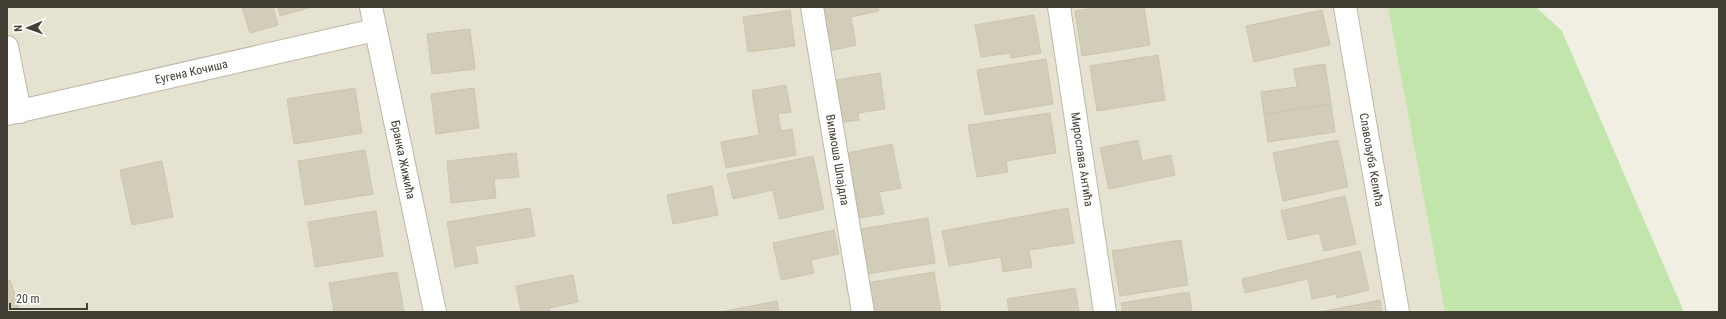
<svg xmlns="http://www.w3.org/2000/svg" width="1726" height="319" viewBox="0 0 1726 319" font-family="'Roboto Condensed',sans-serif">
  <style>
    .residential { fill: #e5e2d1 }
    .green { fill: #c2e5ac }
    .building { fill: #d2cdb9; stroke: #cdc6ac }
    .lines { fill: none; stroke-linecap: round; stroke-linejoin: round }
    .street-casing { stroke: #bcb8a6; stroke-width: 24 }
    .street { stroke: #fff; stroke-width: 22 }
    .labels { text-anchor: middle; dominant-baseline: central; stroke-width: 4; stroke-linejoin: round; paint-order: stroke }
    .street-label { font-size: 12px; fill: #433f34; stroke: #fff }
  </style>
  <rect width="100%" height="100%" fill="#f1efe3"/>
  <path class="residential" d="M7,7H1388L1445,312H7Z"/>
  <path class="green" d="M1388,7H1536L1562,31L1684,312H1445Z"/>
  <path class="building" d="M242,7H273L278,25L250,33Z
    M278,7H312L280,16Z
    M816,7H878L879,11L851,17L856,45L825,52Z
    M1099,7H1144L1150,45L1082,56L1075,11Z
    M790,10L795,46L748,52L743,17Z
    M1322,10L1330,45L1254,62L1246,26Z
    M1034,15L1041,53L1011,58L1010,53L981,57L975,25Z
    M470,29L475,69L432,74L427,34Z
    M1158,55L1165,100L1097,111L1090,66Z
    M1046,59L1053,104L985,115L977,70Z
    M1325,64L1331,104L1264,114L1261,92L1297,87L1294,69Z
    M880,73L885,109L858,113L859,120L836,123L830,81Z
    M786,85L791,112L778,114L781,131L792,129L796,155L726,168L721,142L759,135L752,91Z
    M355,88L362,133L294,144L287,99Z
    M474,88L479,128L436,134L431,94Z
    M1331,104L1335,132L1268,142L1264,114Z
    M1050,113L1056,153L1006,161L1008,172L977,177L968,125Z
    M1138,140L1142,161L1171,155L1175,175L1109,189L1100,148Z
    M1338,140L1348,187L1283,201L1273,153Z
    M892,144L901,188L879,192L884,214L860,218L855,189L849,190L842,154Z
    M365,150L373,194L305,205L298,161Z
    M516,153L519,177L494,179L496,198L451,203L447,161Z
    M813,156L824,209L779,219L773,190L733,199L727,174Z
    M162,161L173,217L132,225L120,170Z
    M712,186L718,215L673,224L667,195Z
    M1345,196L1356,244L1324,251L1319,233L1288,240L1281,211Z
    M530,208L535,236L475,246L478,263L455,267L447,222Z
    M1068,208L1074,243L1029,250L1032,267L1003,272L1001,257L949,266L942,231Z
    M376,211L383,256L315,267L308,222Z
    M928,218L935,263L867,274L860,229Z
    M834,230L839,254L811,260L814,273L781,280L773,243Z
    M1181,240L1188,285L1120,296L1112,251Z
    M1360,251L1369,290L1337,298L1336,294L1312,299L1308,279L1245,293L1242,279Z
    M397,272L404,312H334L329,283Z
    M934,272L941,312H871L866,283Z
    M573,275L578,302L549,308L550,312H521L516,286Z
    M10,280L19,307L7,310V281Z
    M1075,288L1079,312H1009L1007,299Z
    M1189,292L1192,312H1123L1121,303Z
    M1380,300L1382,312H1320Z
    M777,301L779,312H725V311Z"/>
  <g class="lines">
    <defs>
      <g id="street">
        <path id="s1" d="M371,7L435,312"/>
        <path id="s2" d="M812,7L863,312"/>
        <path id="s3" d="M1059,7L1105,312"/>
        <path id="s4" d="M1345,7L1398,312"/>
        <path d="M7,47L20,112"/>
        <path id="s5" d="M7,114L375,30"/>
      </g>
    </defs>
    <use href="#street" class="street-casing"/>
    <use href="#street" class="street"/>
  </g>
  <g class="labels">
    <g class="street-label">
      <text stroke="none"><textPath href="#s5" startOffset="189">Еугена Кочиша</textPath></text>
      <text stroke="none"><textPath href="#s1" startOffset="156">Бранка Жижића</textPath></text>
      <text stroke="none"><textPath href="#s2" startOffset="155">Вилмоша Шпајдла</textPath></text>
      <text stroke="none"><textPath href="#s3" startOffset="154">Мирослава Антића</textPath></text>
      <text stroke="none"><textPath href="#s4" startOffset="155">Славољуба Келића</textPath></text>
    </g>
  </g>
  <rect width="1726" height="319" fill="none" stroke="#433f34" stroke-width="16"/>
  <g transform="translate(28 28) rotate(268)" stroke="#ffffff" stroke-width="3" paint-order="stroke">
  <path d="M0-3L7 15L0 10L-7 15Z" fill="#433f34"/>
  <text y="-6" font-size="11" font-weight="bold" text-anchor="middle" fill="#433f34">N</text>
  </g>
  <path d="M10 303v6h77v-6" fill="none" stroke="#433f34" stroke-width="2"/>
  <text x="16" y="303" font-size="12" fill="#433f34" stroke="#ffffff" stroke-width="3" paint-order="stroke">20 m</text>
</svg>
